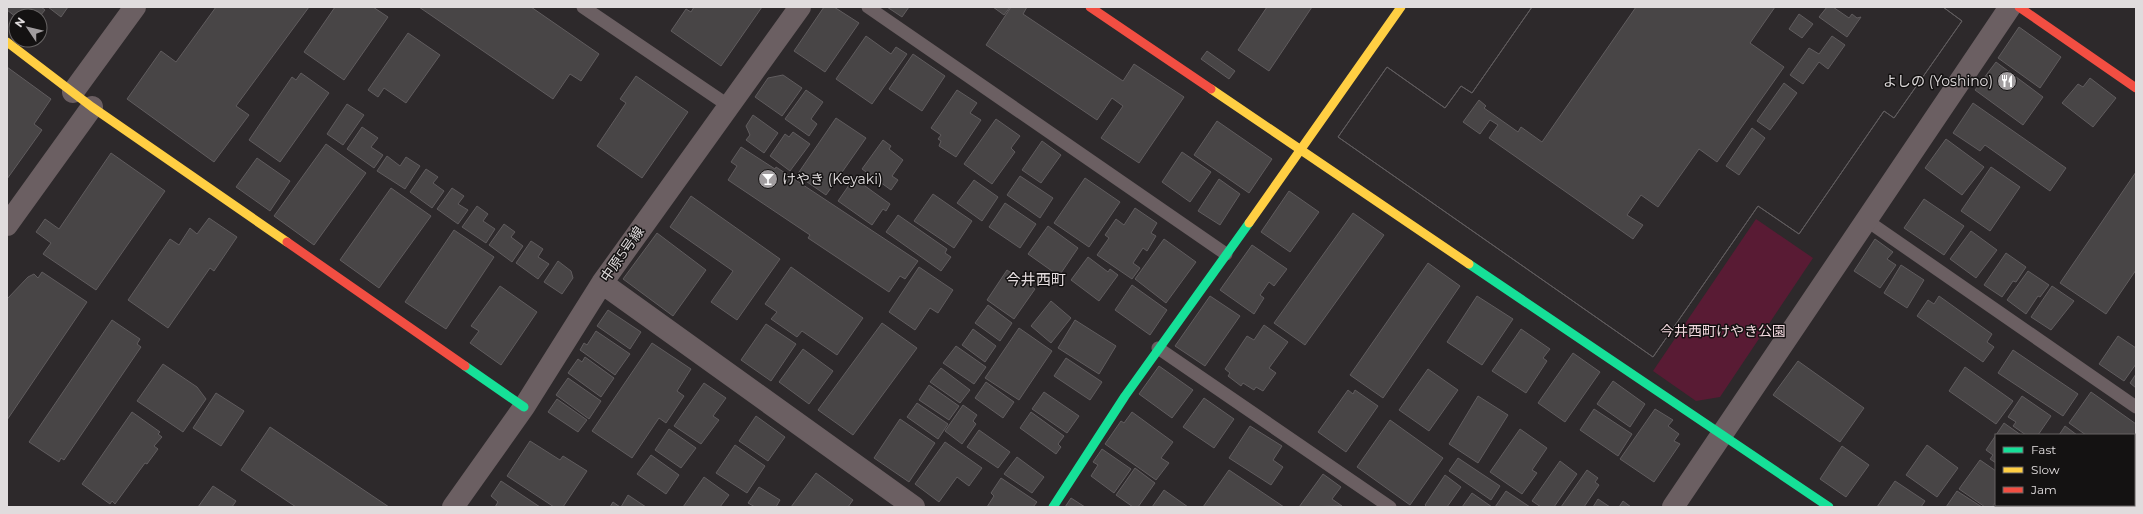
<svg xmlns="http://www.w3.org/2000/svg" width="2143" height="514" viewBox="0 0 2143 514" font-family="Montserrat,'Noto Sans JP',sans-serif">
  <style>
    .green { fill: #591b34 }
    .building { fill: #484546; stroke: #605c5e; fill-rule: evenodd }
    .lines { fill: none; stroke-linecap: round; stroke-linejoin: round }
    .lane { stroke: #6b5f62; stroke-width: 13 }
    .street { stroke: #6b5f62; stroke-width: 22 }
    .fast { stroke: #16e098; stroke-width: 9 }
    .slow { stroke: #ffcf43; stroke-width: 9 }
    .jam { stroke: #f24e42; stroke-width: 9 }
    .labels { text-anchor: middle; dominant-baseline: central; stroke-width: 3; stroke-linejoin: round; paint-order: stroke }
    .poi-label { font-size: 14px; fill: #e0dcdd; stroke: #141212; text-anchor: end }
    .street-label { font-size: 14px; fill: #e0dcdd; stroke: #141212 }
    .park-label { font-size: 14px; fill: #f2d8de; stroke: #141212 }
    .neighbourhood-label { font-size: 15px; fill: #e5dddf; stroke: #141212 }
  </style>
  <rect width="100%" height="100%" fill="#2d292b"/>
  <path class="green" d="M1756,219L1813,258L1720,397L1696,401L1653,371Z"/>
  <path class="building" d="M7,7H41L45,10L40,16L16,17L7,10Z
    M48,7H68L61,17Z
    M216,7H309L236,106L249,115L214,162L127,99L161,51L176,62Z
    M335,7H373L388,17L344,80L304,52Z
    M419,7H531L599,54L581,81L570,74L553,99Z
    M694,7H762L721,66L671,31L686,9L691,12Z
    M824,7H834L859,23L825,72L794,51Z
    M887,7H909L902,17Z
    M993,7H1010L1004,15Z
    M1011,7H1027L1023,14L1123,81L1134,64L1184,97L1139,163L1101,138L1123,106L1112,98L1097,120L986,45Z
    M1267,7H1312L1269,71L1238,50Z
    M1532,7H1827L1819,17L1847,37L1861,17L1857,18L1852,14L1849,18L1833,7H1943L1962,21L1894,118L1884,111L1799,234L1758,206L1653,357L1338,137L1387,67L1445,108L1461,86L1472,93ZM1832,36L1845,45L1828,69L1819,62L1803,84L1790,75L1809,48L1819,54ZM1784,83L1797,93L1770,130L1757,121ZM1752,128L1765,138L1739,175L1726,166Z
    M1532,7H1636L1542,142L1521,127L1518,132L1484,108L1486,106L1479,100L1463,122L1480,134L1490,120L1498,125L1489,138L1633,239L1643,225L1627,215L1641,195L1658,207L1699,149L1717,162L1784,67L1750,43L1775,7H1943L1962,21L1894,118L1884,111L1799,234L1758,206L1653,357L1338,137L1387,67L1445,108L1461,86L1472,93ZM1799,14L1813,24L1802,38L1789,29Z
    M2019,27L2061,57L2040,88L1998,58Z
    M408,33L440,55L406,103L384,88L378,97L368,90Z
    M866,36L891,54L896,47L907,54L872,104L836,79Z
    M1207,51L1235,71L1229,79L1201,59Z
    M913,54L945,76L922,111L889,89Z
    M1996,62L2043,97L2023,125L1975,90Z
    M7,67L51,99L34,124L42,130L7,179Z
    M301,73L329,93L280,162L249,140L292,77L296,80Z
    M783,75L802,88L782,116L755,97L768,78Z
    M636,76L688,112L642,178L597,146L626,103L620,99Z
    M2090,78L2116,98L2093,127L2062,103L2078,84L2083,87Z
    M806,90L823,102L811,119L817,124L809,136L785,119Z
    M957,90L977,103L970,113L981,120L956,157L939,146L941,141L938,139L941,135L931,128Z
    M1973,103L2066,168L2050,191L1985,145L1980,151L1953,133Z
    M347,104L364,115L343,145L327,134Z
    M753,115L778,133L764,153L746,140L750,135L746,126Z
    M836,118L866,138L826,195L797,175Z
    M996,119L1020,136L1011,148L1015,152L992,184L964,164Z
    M1217,121L1272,159L1249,193L1194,155Z
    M362,127L378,138L371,147L383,155L374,168L347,149Z
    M793,132L810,144L790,171L770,156L785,134L789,137Z
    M1946,139L1984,167L1962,195L1925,168Z
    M883,140L891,146L889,149L903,160L892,176L898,180L891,190L862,169Z
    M1042,141L1061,155L1041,183L1022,170Z
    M326,144L366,173L314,245L274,216Z
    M741,147L775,169L776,167L918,261L905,279L900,276L889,292L808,238L810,235L728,180L737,166L731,162Z
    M1182,152L1211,172L1190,202L1162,182Z
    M111,153L165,191L96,290L43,254L51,243L36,232L45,219L59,229Z
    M387,156L400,166L406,157L420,166L405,189L377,171Z
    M257,158L290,181L270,211L236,187Z
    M1991,167L2020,187L1990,231L1961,211Z
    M426,169L438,177L433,183L444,191L432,208L410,192Z
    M2136,172V270L2106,314L2060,283Z
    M1020,176L1053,198L1040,218L1007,195Z
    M854,178L890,204L886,211L883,209L872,225L838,201Z
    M1085,178L1120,202L1089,247L1054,223Z
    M1219,179L1240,194L1220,225L1198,211Z
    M974,180L998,197L982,221L957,203Z
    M391,188L431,216L379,288L340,260Z
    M452,188L464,196L458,204L468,210L458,224L437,209Z
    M1289,191L1319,212L1290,252L1261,232Z
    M933,194L972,221L954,248L914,221Z
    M691,196L780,259L737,320L711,302L733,271L670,227Z
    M1924,199L1964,226L1944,255L1904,228Z
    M1005,203L1036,224L1020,248L989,227Z
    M477,206L488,214L483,221L495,229L486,243L462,227Z
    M1135,208L1157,223L1151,233L1156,236L1147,251L1143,248L1133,263L1140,268L1132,279L1097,255L1109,238L1105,235L1116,219L1124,225Z
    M1353,213L1384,235L1305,345L1274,323Z
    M898,215L947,249L945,253L951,257L941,271L886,232Z
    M209,218L237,237L214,271L210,268L168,328L128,300L170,239L179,245L190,228L197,234Z
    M504,224L515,232L511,237L523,246L512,262L489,245Z
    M1048,226L1078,248L1059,276L1028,254Z
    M454,230L494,257L446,329L405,302Z
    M1971,231L1997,250L1976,278L1950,259Z
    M657,233L706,270L673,316L623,279Z
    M1164,239L1196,262L1166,303L1135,279Z
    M1875,239L1893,252L1887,259L1896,265L1880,288L1854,271Z
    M531,241L543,249L538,257L549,264L538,279L516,263Z
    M1252,245L1287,269L1274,286L1269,282L1260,295L1264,298L1254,314L1220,290Z
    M2006,253L2026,267L2016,282L2013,281L2002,297L1984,285Z
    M1088,257L1108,272L1110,269L1118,275L1099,301L1071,280Z
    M558,261L571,271L573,278L562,294L544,282Z
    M1428,263L1460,286L1383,398L1350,375Z
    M1901,265L1924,280L1907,308L1884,293Z
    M791,267L863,318L837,355L802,331L797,337L771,319L777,312L765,304Z
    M919,267L953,290L938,313L930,308L915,330L889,312Z
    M1007,270L1035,289L1014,319L987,300Z
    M2028,271L2049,285L2040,297L2038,296L2026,314L2007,300Z
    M42,272L87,302L7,420V299L28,277L34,274L38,278Z
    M1132,285L1167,310L1150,335L1115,310Z
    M500,286L537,312L501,365L470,343L479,331L471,326Z
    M2052,286L2074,301L2051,330L2031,317Z
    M1210,296L1240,316L1205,366L1175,346Z
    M1477,296L1513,319L1482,365L1447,342Z
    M1939,296L1992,334L1987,342L1994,347L1983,362L1917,316L1928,300L1934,304Z
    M1051,301L1071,318L1051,343L1031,326Z
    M988,305L1012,323L1000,341L975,323Z
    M608,310L641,332L630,349L597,326Z
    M112,320L140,339L137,344L141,347L64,460L61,458L59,462L29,442Z
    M1075,320L1116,346L1099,374L1058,348Z
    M882,323L917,348L853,435L818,410Z
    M766,324L796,344L771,381L741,360Z
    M1264,325L1288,342L1269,368L1276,373L1263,391L1256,387L1254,390L1243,383L1241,386L1228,376L1230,373L1225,369L1247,336L1254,340Z
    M1019,328L1052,351L1019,400L985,378Z
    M973,329L996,346L985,362L962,345Z
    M1521,329L1550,349L1543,358L1547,361L1526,393L1492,371Z
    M596,331L630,354L615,375L580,350L584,343L587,345Z
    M2118,336L2136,348V364L2124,381L2099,364Z
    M652,343L691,369L677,391L684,396L666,423L659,418L632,458L592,431Z
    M956,346L986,367L974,384L943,363Z
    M803,349L833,371L809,404L779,382Z
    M2013,350L2078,394L2063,416L1998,373Z
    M1573,353L1600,372L1565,422L1538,403Z
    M585,357L614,378L601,397L568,373L578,359L582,362Z
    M1066,358L1102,382L1090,400L1054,376Z
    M1798,361L1864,408L1840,442L1773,395Z
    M163,364L197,387L206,399L183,432L137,401Z
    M1159,366L1193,390L1172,418L1139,394Z
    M1965,367L2013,401L1996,424L1949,391Z
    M941,368L970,390L960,403L930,382Z
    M1428,369L1458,390L1429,431L1399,410Z
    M2136,374V388L2130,383Z
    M568,378L601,401L589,419L556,395Z
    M1613,381L1645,404L1630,427L1597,404Z
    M986,382L1014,402L1003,418L975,398Z
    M704,383L726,398L713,416L719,420L701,444L674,426Z
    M929,385L959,406L949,420L919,400Z
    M1348,390L1353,394L1355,390L1378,406L1346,452L1318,432Z
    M1044,392L1079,416L1067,433L1032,409Z
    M2091,392L2136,424V454L2134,457V435H2086L2069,423Z
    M216,393L244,411L221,446L193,428Z
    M1478,396L1508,415L1478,463L1449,444Z
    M2022,396L2051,416L2038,435H2026L2013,426L2016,422L2008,417Z
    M1204,398L1234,419L1214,448L1183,427Z
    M557,399L587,420L578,432L548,412Z
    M917,403L948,424L938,439L907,417Z
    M963,405L977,415L973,421L976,424L962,444L945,431Z
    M1594,409L1632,434L1618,456L1580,430Z
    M1655,409L1673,420L1668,426L1679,434L1674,441L1680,444L1654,482L1620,459Z
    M132,412L160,432L158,434L162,437L154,446L158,449L147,464L145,463L115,504L112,501L110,504L82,484Z
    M1031,412L1064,436L1058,444L1061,447L1056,454L1020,428Z
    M1132,412L1173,442L1161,458L1169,463L1156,480L1105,444L1121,421L1124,423Z
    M756,416L785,437L768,461L739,441Z
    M900,419L935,443L909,482L874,458Z
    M1390,420L1443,458L1410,505L1357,467Z
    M2004,423L2021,435H1996Z
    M1250,426L1282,446L1273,460L1283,467L1271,485L1229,458Z
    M2065,426L2077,435H2059Z
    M270,427L389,507H296L241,470Z
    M669,429L696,448L681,468L655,450Z
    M1520,429L1547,448L1532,470L1537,473L1522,494L1490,472Z
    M979,430L1010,452L998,468L967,447Z
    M1996,435V463L1990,459L1993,455L1986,450Z
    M530,441L560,460L563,456L587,471L563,507H554L507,476Z
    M945,442L982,468L969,486L957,477L939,502L915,484Z
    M735,445L765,466L747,493L716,473Z
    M1927,445L1958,468L1937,497L1906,475Z
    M1842,446L1869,465L1846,497L1820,479Z
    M1102,449L1131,469L1114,493L1091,476L1098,465L1093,462Z
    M651,455L679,475L666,494L637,474Z
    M1017,457L1044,477L1032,493L1004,474Z
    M1458,458L1500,486L1491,500L1449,471Z
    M1980,460L1996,471V502L1992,507H1985L1959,489Z
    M1560,461L1577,474L1554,507H1541L1532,501Z
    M1135,468L1155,483L1138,507H1133L1116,495Z
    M1229,470L1284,507H1203Z
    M1587,470L1598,478L1595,482L1599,485L1584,507H1561Z
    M816,473L853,500L848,507H791Z
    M1323,474L1341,487L1332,499L1342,506L1299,507Z
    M1445,475L1461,487L1447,507H1427L1425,505Z
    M704,477L729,495L720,507H683Z
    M1001,478L1037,502L1033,507H987L994,496L991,493Z
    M2134,479L2136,480V507H2084L2086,505H2134Z
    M501,481L540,507H495L498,502L491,496Z
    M1895,481L1925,501L1921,507H1877Z
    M213,486L236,501L232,507H198Z
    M759,487L780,500L776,507H755L748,503Z
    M1164,490L1188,507H1152Z
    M1506,491L1530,507H1495Z
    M1957,491L1982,507H1946Z
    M1472,493L1492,507H1462Z
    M628,495L646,507H621Z
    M1071,498L1085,507H1065Z
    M1598,499L1610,507H1593Z
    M1623,501L1631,507H1619Z
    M613,502L620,507H610Z"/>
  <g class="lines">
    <path class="lane" d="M583,7L729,106
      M868,7L1226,254
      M1866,220L2136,407
      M1158,348L1390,507"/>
    <path class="street" d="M73,92L135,7
      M7,225L92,107
      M602,283L914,507
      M453,507L524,407L602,283L800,7
      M1673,507L2010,7"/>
    <path class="fast" d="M1469,264L1829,507
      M465,366L524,407
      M1053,507L1125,396L1249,223"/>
    <path class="slow" d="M7,42L92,107L287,242
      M1211,89L1469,264
      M1249,223L1401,7"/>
    <path class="jam" d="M1090,7L1211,89
      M2019,7L2136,88
      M287,242L465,366"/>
  </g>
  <defs>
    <symbol id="restaurant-disc" viewBox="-11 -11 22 22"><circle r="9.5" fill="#a19d9f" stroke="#141212"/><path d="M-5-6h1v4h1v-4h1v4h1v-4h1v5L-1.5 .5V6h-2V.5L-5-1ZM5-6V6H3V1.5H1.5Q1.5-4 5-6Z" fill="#fff"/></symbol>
    <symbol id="bar-disc" viewBox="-11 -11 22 22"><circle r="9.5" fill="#a19d9f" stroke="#141212"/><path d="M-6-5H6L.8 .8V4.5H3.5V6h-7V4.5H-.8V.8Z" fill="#fff"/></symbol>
  </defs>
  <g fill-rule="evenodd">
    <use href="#restaurant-disc" x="1996" y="70" width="22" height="22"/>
    <use href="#bar-disc" x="757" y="168" width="22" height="22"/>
  </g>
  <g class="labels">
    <g class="poi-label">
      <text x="1993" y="81">よしの (Yoshino)</text>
      <text x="782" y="179" text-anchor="start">けやき (Keyaki)</text>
    </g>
    <g class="street-label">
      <text transform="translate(622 254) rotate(-55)">中原5号線</text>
    </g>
    <g class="park-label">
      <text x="1723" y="331">今井西町けやき公園</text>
    </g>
    <g class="neighbourhood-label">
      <text x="1036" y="279">今井西町</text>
    </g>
  </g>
  <rect width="2143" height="514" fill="none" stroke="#e0dcdd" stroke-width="16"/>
  <rect x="1995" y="434" width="140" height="72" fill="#141212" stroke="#666363"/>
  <rect x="2003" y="447" width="20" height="6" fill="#16e098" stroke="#666363"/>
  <text x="2031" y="454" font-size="12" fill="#e0dcdd">Fast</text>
  <rect x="2003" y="467" width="20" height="6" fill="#ffcf43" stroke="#666363"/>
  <text x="2031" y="474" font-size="12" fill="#e0dcdd">Slow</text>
  <rect x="2003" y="487" width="20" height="6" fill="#f24e42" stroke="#666363"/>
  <text x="2031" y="494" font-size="12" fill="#e0dcdd">Jam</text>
  <g transform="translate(28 28) rotate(305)"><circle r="19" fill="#141212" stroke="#666363"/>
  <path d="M0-3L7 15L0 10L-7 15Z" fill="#a19d9f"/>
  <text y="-6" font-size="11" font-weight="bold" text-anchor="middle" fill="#e0dcdd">N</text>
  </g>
</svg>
